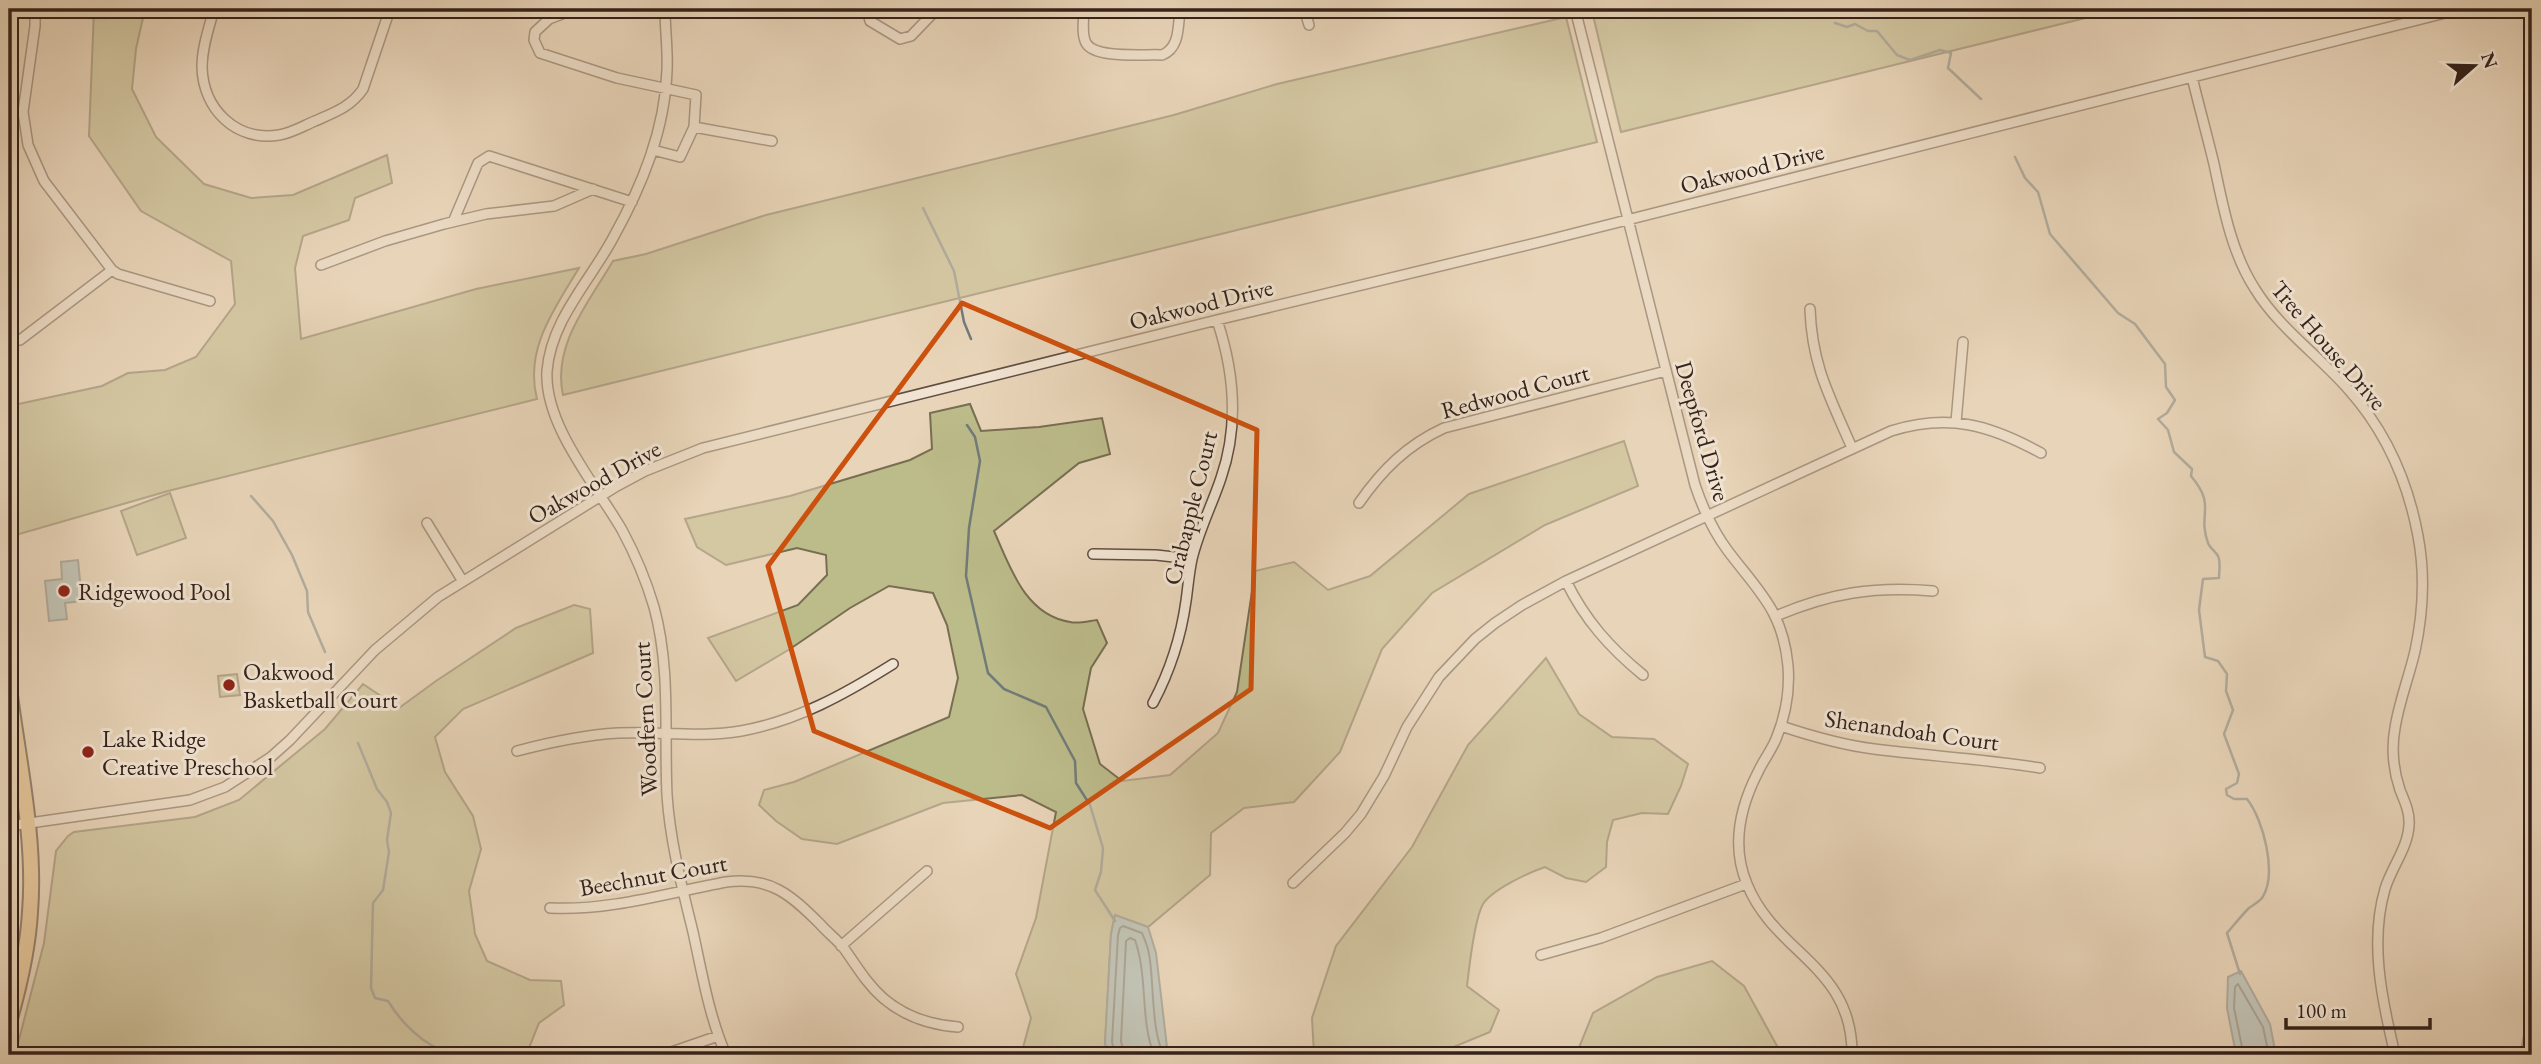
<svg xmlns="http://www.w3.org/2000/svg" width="2541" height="1064" viewBox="0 0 2541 1064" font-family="'EB Garamond',serif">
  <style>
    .green { fill: #bcbb8a; stroke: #786e52; stroke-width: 2 }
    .water { fill: #9ab6b8; stroke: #717b79; stroke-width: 2 }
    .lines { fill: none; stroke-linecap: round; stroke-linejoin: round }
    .shore { stroke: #676c69; stroke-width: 2 }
    .stream { stroke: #717b79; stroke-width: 2.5 }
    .minor-casing { stroke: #614e42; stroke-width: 12 }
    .primary-casing { stroke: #34221a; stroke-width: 18 }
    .minor { stroke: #f0e3d1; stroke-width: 9 }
    .primary { stroke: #e4ba7c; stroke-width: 14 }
    .marked { fill: none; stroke: #cd510e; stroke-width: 5; stroke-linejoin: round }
    .poi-dot { fill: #8f2418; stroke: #f0e3d1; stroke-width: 2.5 }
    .labels { text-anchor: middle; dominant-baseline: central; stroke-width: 6; stroke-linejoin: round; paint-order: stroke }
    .street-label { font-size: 24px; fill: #34221a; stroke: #f0e3d1 }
    .poi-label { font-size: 24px; fill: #34221a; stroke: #f0e3d1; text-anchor: start }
  </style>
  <rect width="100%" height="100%" fill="#e8d4b8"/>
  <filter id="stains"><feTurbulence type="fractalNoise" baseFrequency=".00286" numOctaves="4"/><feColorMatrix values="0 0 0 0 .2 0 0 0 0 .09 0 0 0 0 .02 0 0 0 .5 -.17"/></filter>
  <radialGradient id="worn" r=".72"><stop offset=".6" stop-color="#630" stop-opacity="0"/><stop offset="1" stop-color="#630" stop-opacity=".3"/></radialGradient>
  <path class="green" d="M94,9H145L136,49L132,89L156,137L204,184L251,198L293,195L387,155L392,183L355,198L349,220L303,236L295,268L301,339L476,289L579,268C555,308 524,349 537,399L168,491L9,537V406L102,386L128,373L165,370L196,357L235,304L231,261L141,211L89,136Z
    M1602,9H2122L1621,132L1592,11Z
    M1566,17L1597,142L563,395C552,345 589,302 613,261L646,254L766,215L1174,115L1277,84Z
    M970,404L981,431L1039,427L1102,418L1110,454L1079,463L994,531C1010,567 1025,615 1070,622C1078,624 1089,621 1097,620L1107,643L1091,668L1083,709L1100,764L1122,781L1170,775L1218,733L1237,692L1255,571L1294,562L1328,590L1370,576L1469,494L1624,441L1638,486L1545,525L1432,593L1382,649L1340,752L1294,802L1244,808L1211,833L1210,875L1148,927L1115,915L1111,934L1105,1043L1109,1055H1021L1031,1018L1016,974L1036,918L1056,812L1022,795L943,803L837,844L802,839L776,821L759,805L764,790L794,782L949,717L958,678L947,625L933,593L889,586L850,608L790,649L736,681L708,638L798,605L827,575L826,555L797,548L726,565L697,547L685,519L790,496L910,460L932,449L930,413Z
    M170,493L186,538L137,555L121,511Z
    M574,605L590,609L593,653L463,709L435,737L445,772L473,816L481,849L469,891L475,934L487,961L530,980L561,981L564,1005L539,1023L529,1048L532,1055H15L44,943L56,851L68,836L74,832L195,817L239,800L325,729L363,684L399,708L436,681L516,628Z
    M1546,658L1579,714L1612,737L1654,739L1688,764L1681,786L1668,814L1642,813L1613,820L1607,842L1606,867L1586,882L1566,878L1545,867C1528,873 1493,889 1483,904C1475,918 1469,968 1467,986L1499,1010L1490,1032L1434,1055H1314L1312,1018L1336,946L1412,847L1468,745Z
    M237,674L240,695L220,697L218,676Z
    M1712,961L1744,986L1782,1055H1576L1593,1013L1657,977Z"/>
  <path class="water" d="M78,560L82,601L65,603L67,619L49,621L45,581L62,579L61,562Z
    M1115,915L1148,927L1156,953L1167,1047L1175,1055H1109L1105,1043L1111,934Z
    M2241,971L2270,1024L2276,1055H2234L2235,1049L2227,1008L2228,977Z
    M2532,994V1055H2520Z"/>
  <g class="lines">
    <path class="shore" d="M1115,1055L1112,1042L1118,935L1120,928L1123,926L1142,933C1145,940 1148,947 1149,954C1154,978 1151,1038 1165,1055
      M1124,1055L1121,1041L1126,941L1130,938L1135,940C1148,977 1140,1019 1154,1055
      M2241,1055L2242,1047L2234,1008L2235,987L2238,984L2263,1027L2269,1055"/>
    <path class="stream" d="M1835,23L1847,27L1855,24L1868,31H1877L1897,55L1910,60L1940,50L1951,53L1948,68L1981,99
      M2015,157L2025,178L2038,192L2050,234L2118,313L2135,324L2165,364L2166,387L2175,400L2167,413L2158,419L2168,430L2174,452L2192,469L2191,476C2217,507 2197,512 2208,543C2210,548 2215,551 2218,556C2221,562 2219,572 2219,578L2203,579L2199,610L2205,657L2218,661L2227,674L2226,691L2233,710L2224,734L2239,774L2237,783L2226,789L2227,795L2234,799H2247C2263,819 2278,874 2262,898C2259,902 2253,905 2249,908C2241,916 2234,925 2227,933L2240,974
      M923,208L954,271L964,322L971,339
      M967,425L975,437L980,461L969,528L966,576L988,673L1004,689L1046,707L1075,761L1076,783L1090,805L1103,848L1101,872L1095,890L1115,921
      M251,496L273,521L292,555L307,591L308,612L325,652
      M358,743L377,789L387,802L391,813L387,840L389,852L383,890L373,903L371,988L375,998L388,1001C399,1019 413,1034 431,1045C438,1049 445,1049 450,1055
      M9,776L12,800
      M9,961L14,929L12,843"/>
    <defs>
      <path id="minor" d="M35,9V26L23,112L28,145L44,181L112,270L118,274L210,301
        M214,9C209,28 202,47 202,67C203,109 236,142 279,135C292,133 303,126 315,121C333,113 351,107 363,89L390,9
        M575,9L549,19L535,32L534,40L540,53L617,78L696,95L694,127L680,157L653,150
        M665,9C665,29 668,50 667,70C665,130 642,186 613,238C590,281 551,320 547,371C544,425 596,485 622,530C635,554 646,580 654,607C671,669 664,732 667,795C670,841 682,887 693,932C702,973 709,1016 726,1055
        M871,9L868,13L870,21L900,39L911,36L937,9
        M1084,9C1084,19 1081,33 1086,43C1095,59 1144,54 1162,55C1180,48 1178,26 1180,9
        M1304,9L1309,25
        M1575,9L1695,485C1703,509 1713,531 1728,551C1759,592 1783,611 1788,666C1790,691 1785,717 1776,739C1771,751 1763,761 1758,772C1740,807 1731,846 1747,884C1775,954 1853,966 1852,1055
        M2192,77C2199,106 2207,135 2214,164C2223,206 2231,252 2255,289C2279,328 2318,355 2348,389C2385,430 2408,482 2418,536C2425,573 2423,614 2415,651C2409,677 2399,702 2395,728C2391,750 2393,769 2400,790C2405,802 2410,813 2409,825C2408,848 2391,868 2385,889C2370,940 2381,995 2393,1046
        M9,114L23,112
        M694,127L772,141
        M453,222L478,163L489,156L632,202
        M321,265L385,241L444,224L486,214L554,206L593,189
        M1810,309C1812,366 1830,397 1852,448
        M20,340L112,270
        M1956,422L1963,342
        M1359,503C1382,470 1407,445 1444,428L1666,371
        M427,523L462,580
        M1093,554L1156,555L1192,559
        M1566,581C1585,620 1610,648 1643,675
        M1776,616C1830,593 1874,586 1933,591
        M1153,703C1170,671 1181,637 1186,601C1188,587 1189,573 1192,559C1199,530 1212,505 1221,478C1239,426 1234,371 1217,320
        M1781,726C1811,736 1842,745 1874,749C1929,756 1985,759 2040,768
        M517,751C551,742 584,735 618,733C659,731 700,738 741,731C797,721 845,694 893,664
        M9,826L190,800L225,787L271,757L290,740L375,650L438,597L617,486L645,471L703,448L1217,320L1548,240L2453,11L2483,9L2498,12
        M1293,883L1345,833L1361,814L1384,776L1407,727L1439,677L1475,639L1495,623L1522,605L1566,581L1891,431C1949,413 1990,425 2041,453
        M550,908C610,911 667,893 726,882C770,876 791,895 820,924C827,932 836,939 843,947C856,965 866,983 883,998C904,1016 931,1025 958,1027
        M841,946L927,871
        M1541,955L1601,938L1746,884
        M663,1055L718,1036"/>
      <path id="primary" d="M9,688C18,760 36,839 30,912C28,949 19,987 9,1022"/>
    </defs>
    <use href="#minor" class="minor-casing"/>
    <use href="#primary" class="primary-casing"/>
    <use href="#minor" class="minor"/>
    <use href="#primary" class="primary"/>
  </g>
  <path d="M0 0H2541V1064H0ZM962,303L1257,430L1251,689L1050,828L814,731L768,566Z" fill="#e8d4b8" fill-opacity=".55" fill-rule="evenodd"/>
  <path class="marked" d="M962,303L1257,430L1251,689L1050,828L814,731L768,566Z"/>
  <g class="poi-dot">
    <circle cx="64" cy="591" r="7"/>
    <circle cx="229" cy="685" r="7"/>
    <circle cx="88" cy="752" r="7"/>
  </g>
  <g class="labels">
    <g class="street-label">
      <text transform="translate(1752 168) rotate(-14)">Oakwood Drive</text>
      <text transform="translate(1201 304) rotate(-14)">Oakwood Drive</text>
      <text transform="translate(2329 345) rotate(49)">Tree House Drive</text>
      <text transform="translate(1515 391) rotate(-15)">Redwood Court</text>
      <text transform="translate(1703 431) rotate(74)">Deepford Drive</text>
      <text transform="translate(594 482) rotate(-29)">Oakwood Drive</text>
      <text transform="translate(1190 508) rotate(-76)">Crabapple Court</text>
      <text transform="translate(645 719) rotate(-93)">Woodfern Court</text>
      <text transform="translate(1912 730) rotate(8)">Shenandoah Court</text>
      <text transform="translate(653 875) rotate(-10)">Beechnut Court</text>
    </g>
    <g class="poi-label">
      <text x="78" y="591">Ridgewood Pool</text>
      <text x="243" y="671">Oakwood<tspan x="243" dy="28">Basketball Court</tspan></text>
      <text x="102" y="738">Lake Ridge<tspan x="102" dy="28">Creative Preschool</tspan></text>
    </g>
  </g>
  <rect width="2541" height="1064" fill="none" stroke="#e8d4b8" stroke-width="35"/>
  <rect x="10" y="10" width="2520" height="1043" fill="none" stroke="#34221a" stroke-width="3.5"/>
  <rect x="18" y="18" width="2506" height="1029" fill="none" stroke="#34221a" stroke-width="2"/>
  <g transform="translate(2474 66) rotate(70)" stroke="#f0e3d1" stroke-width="5" paint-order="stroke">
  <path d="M0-5L12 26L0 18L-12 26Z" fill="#34221a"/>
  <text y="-10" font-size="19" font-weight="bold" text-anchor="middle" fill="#34221a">N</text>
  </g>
  <path d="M2286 1018v10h144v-10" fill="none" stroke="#34221a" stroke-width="3.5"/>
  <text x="2296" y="1018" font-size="21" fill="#34221a" stroke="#f0e3d1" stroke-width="5" paint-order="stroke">100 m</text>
  <rect width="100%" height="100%" filter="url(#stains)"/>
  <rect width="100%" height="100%" fill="url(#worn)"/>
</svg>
